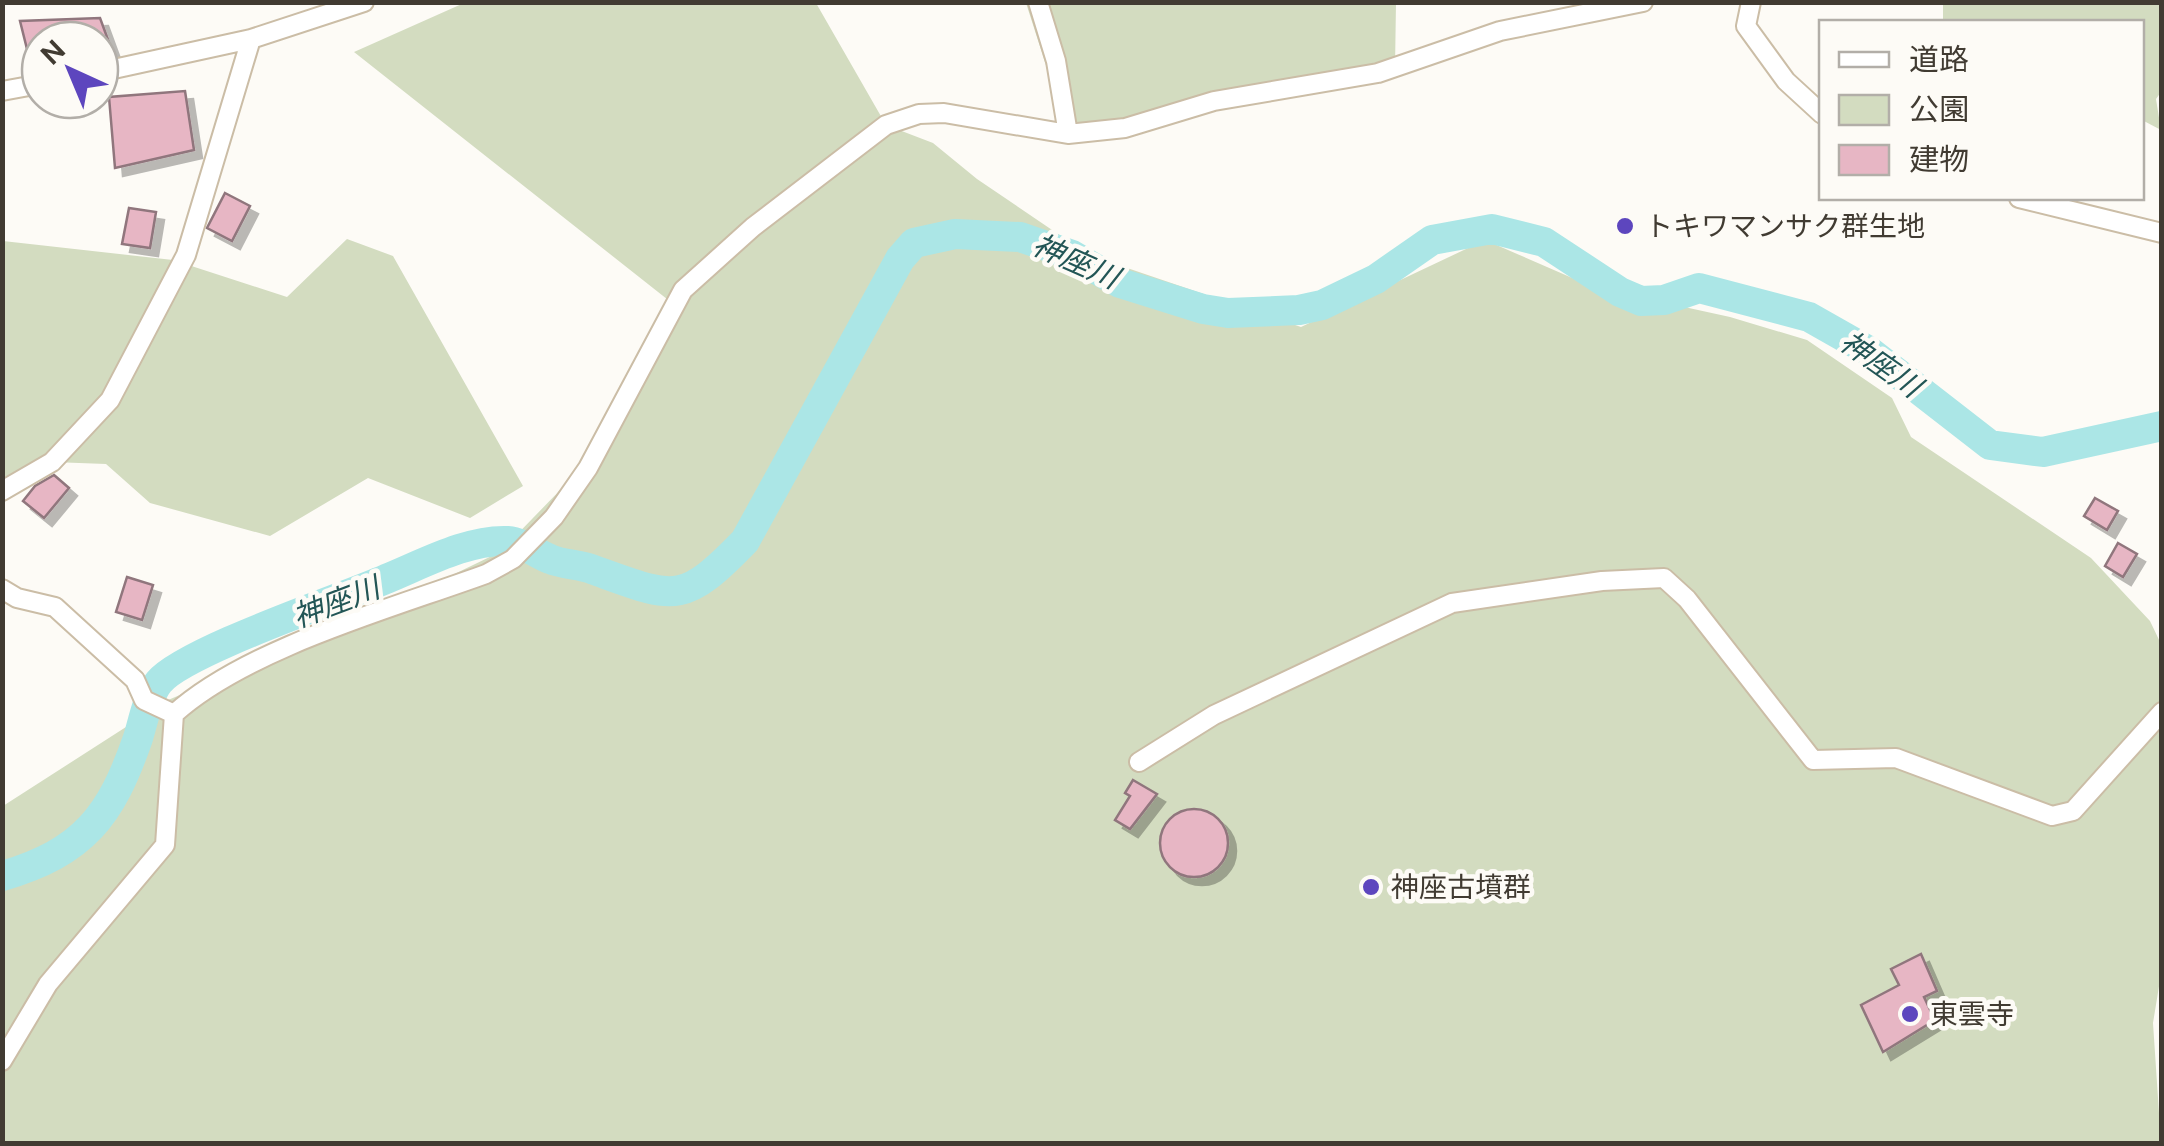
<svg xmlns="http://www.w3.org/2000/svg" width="2164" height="1146" viewBox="0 0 2164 1146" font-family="'DM Sans','Noto Sans JP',sans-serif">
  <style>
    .green { fill: #d3dcc0 }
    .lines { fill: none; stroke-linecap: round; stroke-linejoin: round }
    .river { stroke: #abe6e6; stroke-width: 30 }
    .building { fill: #e7b6c4; stroke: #90767d; stroke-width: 2.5; filter: url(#shadow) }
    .minor-casing { stroke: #cbbda6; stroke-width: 22 }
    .minor { stroke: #fff; stroke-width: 18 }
    .poi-dot { fill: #5d46be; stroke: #fdfbf6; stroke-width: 4 }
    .labels { text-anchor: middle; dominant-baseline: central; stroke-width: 9; stroke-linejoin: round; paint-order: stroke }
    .poi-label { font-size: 28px; fill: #413b32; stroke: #fdfbf6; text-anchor: start }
    .water-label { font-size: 30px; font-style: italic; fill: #235656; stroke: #fdfbf6 }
  </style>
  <defs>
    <filter id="shadow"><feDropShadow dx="8" dy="8" stdDeviation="0" flood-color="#0004"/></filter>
  </defs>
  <rect width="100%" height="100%" fill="#fdfbf6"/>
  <path class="green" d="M464,3H816L886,125L933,143L977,179L1089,255L1301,327L1485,240L1593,287L1730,317L1807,340L1892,398L1911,437L2091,558L2150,621L2161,644L2162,968L2153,1023L2161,1143L3,1144V806L168,700L355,622L500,552L599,450L672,303L354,52Z
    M1026,3H1396L1395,68L1068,134Z
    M1943,3H2161V92L2156,99L2161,130L2142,120V22H1943Z
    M347,239L393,256L523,486L470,518L368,478L270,536L150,503L106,464L52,462L3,490V241L173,260L287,297Z"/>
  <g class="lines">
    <path class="river" d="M2,876C84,852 111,816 138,738C143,722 148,695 159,682C185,651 340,599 386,579C423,564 468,539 508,541C523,542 536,554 550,559C563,565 580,564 594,570C675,599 682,606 745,541L900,259L914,243L955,234L1020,237L1072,255L1120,283L1203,309L1228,313L1299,310L1322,305L1376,279L1432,240L1492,229L1544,242L1620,292L1641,301L1664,300L1699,288L1809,317L1869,351L1990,445L2043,452L2162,426"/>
  </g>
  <path class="building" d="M100,18L114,56L100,59V40H40V72L33,73L20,21Z
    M185,91L194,150L115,168L109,97Z
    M225,193L250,206L232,241L207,228Z
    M129,208L156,212L150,248L122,244Z
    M54,475L69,488L44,518L23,501L35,486Z
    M2095,498L2118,511L2107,530L2084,516Z
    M2118,543L2137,554L2123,577L2105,566Z
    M127,577L153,585L142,620L116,612Z
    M1133,780L1157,794L1130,829L1115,820L1130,796L1125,793Z
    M1160 843a34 34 0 1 1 68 0a34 34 0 1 1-68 0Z
    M1921,954L1937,991L1924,997L1935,1020L1883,1052L1861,1005L1899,985L1891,969Z"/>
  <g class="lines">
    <defs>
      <path id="minor" d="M1038,2L1056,61L1068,134
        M1751,2L1746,26L1786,81L1822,114
        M100,72L251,39L364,2
        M2,91L40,84
        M2019,198L2162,233
        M2,491L52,462L110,400L186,255L251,39
        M2,589L17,598L55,607L135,680L144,700L174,714
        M1139,762L1214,715L1452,603L1602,581L1664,578L1687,599L1813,760L1896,758L2052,816L2073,811L2162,712
        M2,1061L48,984L165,845L174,714C247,648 393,608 486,574L513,559L554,517L588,468L683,290L753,227L886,125L919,114L944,113L1068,134L1125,128L1214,101L1378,73L1500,31L1643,2"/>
    </defs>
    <use href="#minor" class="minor-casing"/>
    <use href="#minor" class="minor"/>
  </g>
  <g class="poi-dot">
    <circle cx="1625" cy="226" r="10"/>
    <circle cx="1371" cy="887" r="10"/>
    <circle cx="1910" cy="1014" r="10"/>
  </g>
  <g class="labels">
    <g class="poi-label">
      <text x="1645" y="226">トキワマンサク群生地</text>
      <text x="1391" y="887">神座古墳群</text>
      <text x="1930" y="1014">東雲寺</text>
    </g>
    <g class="water-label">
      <text transform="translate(1076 261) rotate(24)">神座川</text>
      <text transform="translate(1881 364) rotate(35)">神座川</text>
      <text transform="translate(336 602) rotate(-21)">神座川</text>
    </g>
  </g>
  <rect width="2164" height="1146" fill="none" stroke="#413b32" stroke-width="10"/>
  <rect x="1819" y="20" width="325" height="180" fill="#fdfbf6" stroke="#b2aea8" stroke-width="2.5"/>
  <rect x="1839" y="52" width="50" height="15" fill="#ffffff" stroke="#b2aea8" stroke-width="2.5"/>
  <text x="1909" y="70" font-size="30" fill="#413b32">道路</text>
  <rect x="1839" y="95" width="50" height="30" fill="#d3dcc0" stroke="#b2aea8" stroke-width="2.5"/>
  <text x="1909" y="120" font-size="30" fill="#413b32">公園</text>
  <rect x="1839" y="145" width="50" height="30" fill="#e7b6c4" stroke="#b2aea8" stroke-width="2.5"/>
  <text x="1909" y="170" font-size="30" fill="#413b32">建物</text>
  <g transform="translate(70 70) rotate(316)"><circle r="48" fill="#fdfbf6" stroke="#b2aea8" stroke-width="2.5"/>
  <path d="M0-8L18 38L0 25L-18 38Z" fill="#5d46be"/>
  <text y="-15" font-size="28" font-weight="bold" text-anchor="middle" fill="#413b32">N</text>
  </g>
</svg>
